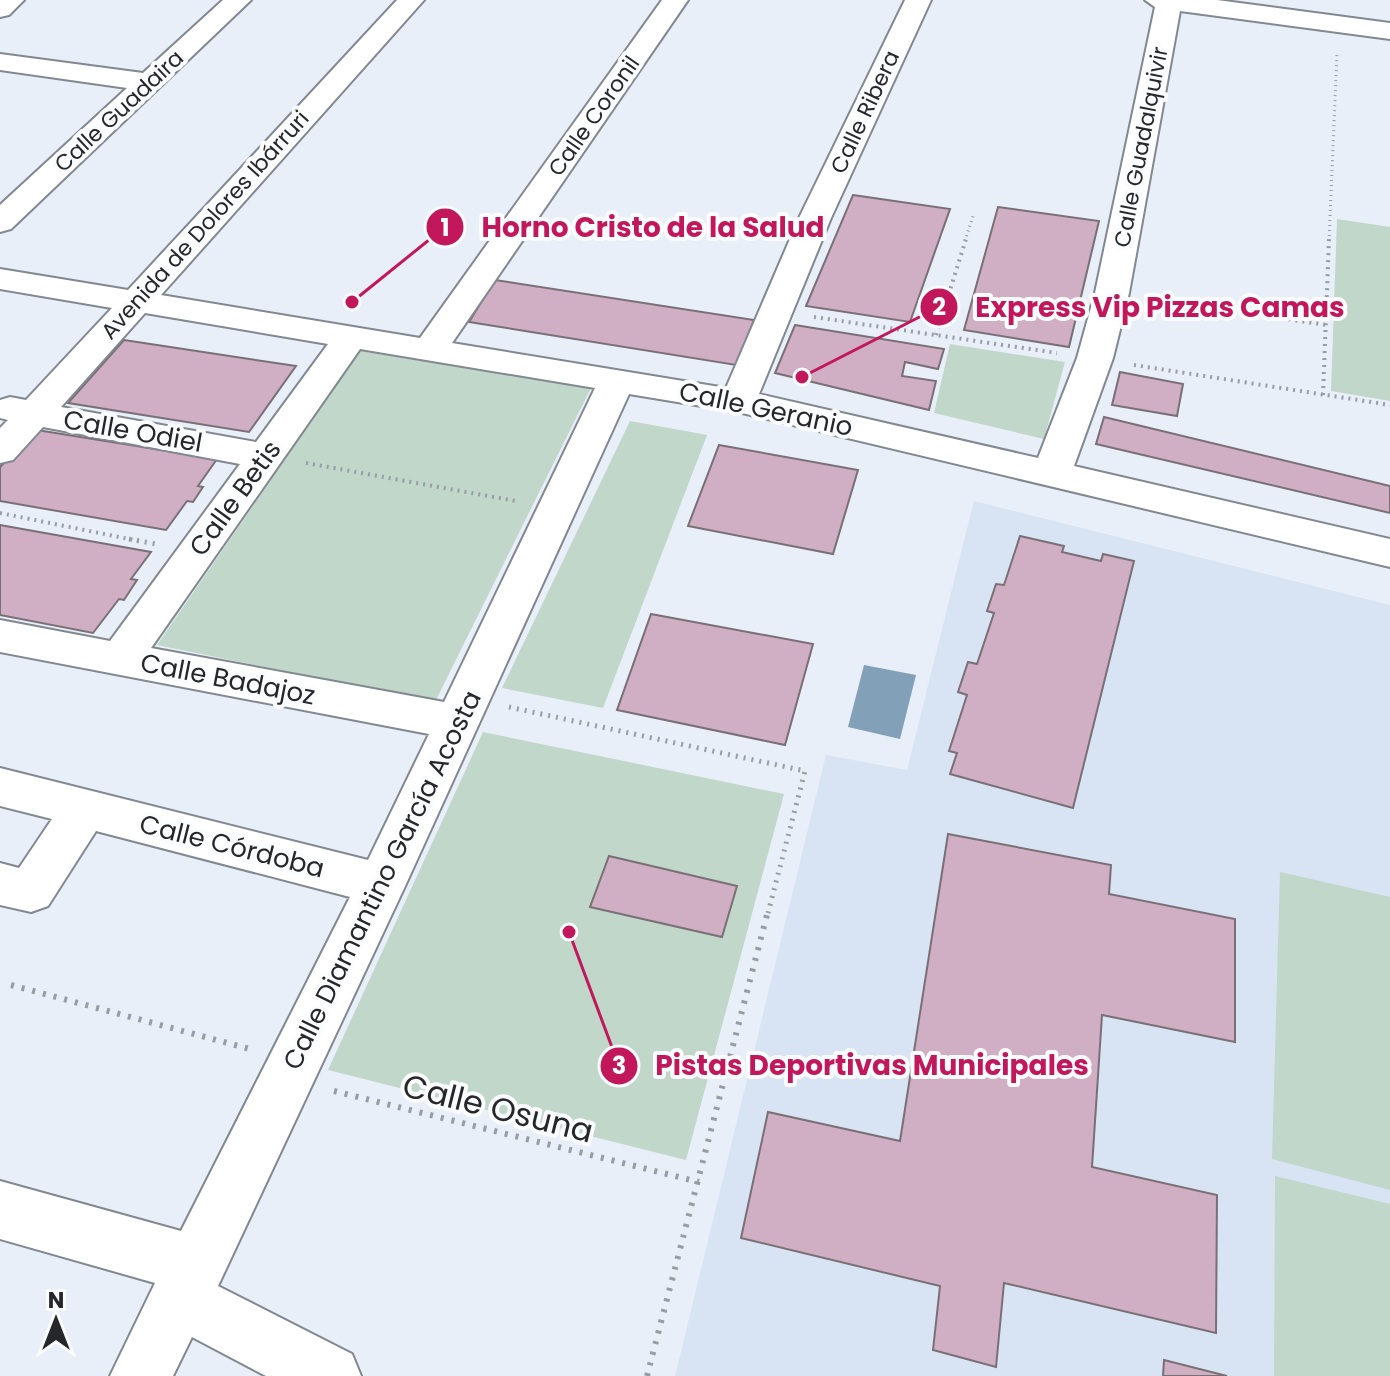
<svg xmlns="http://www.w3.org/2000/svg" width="1390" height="1376" viewBox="0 0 1390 1376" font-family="Poppins,sans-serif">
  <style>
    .built { fill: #d8e4f3 }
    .green { fill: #c0d7ca }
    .water { fill: #82a0b8 }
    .building { fill: #d0aec3; stroke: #797075; stroke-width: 2 }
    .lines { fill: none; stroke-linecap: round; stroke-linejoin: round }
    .minor-casing { stroke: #818890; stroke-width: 4 }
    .path-far3 { stroke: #989da4; stroke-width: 3; stroke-dasharray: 1 4; stroke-linecap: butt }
    .path-far2 { stroke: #989da4; stroke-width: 4; stroke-dasharray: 2 5; stroke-linecap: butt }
    .path-far1 { stroke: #989da4; stroke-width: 5; stroke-dasharray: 2 6; stroke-linecap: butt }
    .path { stroke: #989da4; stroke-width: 6; stroke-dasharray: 3 8; stroke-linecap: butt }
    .minor { fill: #fff; fill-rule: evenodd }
    .labels { text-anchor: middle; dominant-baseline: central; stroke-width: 8; stroke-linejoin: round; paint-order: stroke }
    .far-street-label { font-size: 22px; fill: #25272b; stroke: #fafcfd }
    .street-label { font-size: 26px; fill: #25272b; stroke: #fafcfd }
    .near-street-label { font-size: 32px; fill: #25272b; stroke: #fafcfd }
    .leader { fill: none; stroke: #c2185b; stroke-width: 3 }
    .callout-dot { fill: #c2185b; stroke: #fafcfd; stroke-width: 3 }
    .mark-label { font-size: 24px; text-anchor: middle; font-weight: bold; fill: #fff }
    .callout-label { font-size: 28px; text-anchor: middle; font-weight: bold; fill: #c2185b; stroke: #fafcfd; stroke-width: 8; stroke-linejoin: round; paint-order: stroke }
  </style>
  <rect width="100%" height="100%" fill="#e8eff8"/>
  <path class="built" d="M974,501L1390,605V1376H675L826,755L907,770Z"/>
  <path class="green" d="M1337,219L1390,227V401L1331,391Z
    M950,344L1065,362L1044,439L934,413Z
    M360,351L591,388L435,702L157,645Z
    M630,421L707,435L603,708L502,688Z
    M483,732L784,794L686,1160L328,1070Z
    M1280,872L1390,897V1190L1272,1159Z
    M1275,1176L1390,1204V1376H1274Z"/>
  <path class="water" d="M864,665L916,675L900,739L848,727Z"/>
  <path class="building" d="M853,195L950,209L910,322L806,306Z
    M998,207L1099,221L1069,347L964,330Z
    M495,280L754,320L736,365L469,322Z
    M795,325L944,349L938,369L905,362L902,376L936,381L929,410L775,373Z
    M124,340L296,366L249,432L68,403Z
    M1120,372L1183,384L1177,416L1112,405Z
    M1104,417L1390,486V513L1096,444Z
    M37,430L217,459L198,486L203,487L193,502L187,501L166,530L0,501V467Z
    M719,445L858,470L833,554L688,526Z
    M0,525L151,552L131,579L137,580L124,600L119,599L93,633L0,615Z
    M1020,536L1064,546L1062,552L1101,561L1103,554L1134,561L1073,808L950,774L957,753L949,751L967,695L958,692L968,662L977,664L994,613L987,611L996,584L1004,585Z
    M651,614L813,644L785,745L617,710Z
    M948,834L1111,865L1109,894L1235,919V1042L1102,1015L1092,1167L1217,1195L1216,1333L1004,1283L996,1367L933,1350L940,1286L741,1238L768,1112L900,1141Z
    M609,856L737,886L722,937L590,907Z
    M1164,1360L1227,1376H1163Z"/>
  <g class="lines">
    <defs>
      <path id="minor" d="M0,0H24L9,15L0,17Z
        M223,0H251L11,229L0,232V205L127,88L0,70V54L143,73Z
        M397,0H424L161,295L420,338L662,0H688L452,343L726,388L799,218L905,0H931L831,218L759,394L1038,458L1077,358L1095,293L1155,7L1145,0H1217L1390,23V39L1180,11L1129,293L1113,358L1074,466L1390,539V567L738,412L629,394L406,884L218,1286L352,1354L361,1376H266L192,1337L173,1376H110L155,1283L0,1239V1181L181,1231L350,897L96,831L48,906L31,912L0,905V863L19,868L52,819L0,806V768L368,860L429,734L0,652V620L110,641L240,464L43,427L13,460L0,463V428L8,420L0,418V400L10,397L26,400L112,308L0,289V269L128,290ZM145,313L328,344L256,442L61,407ZM360,349L595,388L444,702L151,648Z"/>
    </defs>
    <use href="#minor" class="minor-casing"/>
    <path class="path-far3" d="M965,241L974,213
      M1329,241L1337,53"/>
    <path class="path-far2" d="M1150,299L1327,325
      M814,317L1057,353
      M936,335L966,239
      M1134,365L1390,405
      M1323,395L1329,239
      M306,463L516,501
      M0,513L139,541"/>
    <path class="path-far1" d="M129,539L156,544
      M509,707L805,771L768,913"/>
    <path class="path" d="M11,985L250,1049
      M334,1091L699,1182
      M647,1376L768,911"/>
    <use href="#minor" class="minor"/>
  </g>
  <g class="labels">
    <g class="far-street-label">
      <text transform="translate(119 111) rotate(-43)">Calle Guadaira</text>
      <text transform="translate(865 112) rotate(-65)">Calle Ribera</text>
      <text transform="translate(594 116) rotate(-55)">Calle Coronil</text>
      <text transform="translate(1141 147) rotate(-79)">Calle Guadalquivir</text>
      <text transform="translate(205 225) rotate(-48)">Avenida de Dolores Ibárruri</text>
    </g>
    <g class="street-label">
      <text transform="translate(766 409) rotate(12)">Calle Geranio</text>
      <text transform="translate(133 431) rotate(10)">Calle Odiel</text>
      <text transform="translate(235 498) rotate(-54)">Calle Betis</text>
      <text transform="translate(228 679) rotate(11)">Calle Badajoz</text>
      <text transform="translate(232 846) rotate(14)">Calle Córdoba</text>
      <text transform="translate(382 880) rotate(-64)">Calle Diamantino García Acosta</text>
    </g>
    <g class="near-street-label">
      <text transform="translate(498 1108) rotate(14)">Calle Osuna</text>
    </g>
  </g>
  <path class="leader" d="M352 302L445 227M802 377L939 307M569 932L619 1066"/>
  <g class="callout-dot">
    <circle cx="352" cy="302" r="8"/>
    <circle cx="802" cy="377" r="8"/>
    <circle cx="569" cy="932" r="8"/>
    <circle cx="445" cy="227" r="20"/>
    <circle cx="939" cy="307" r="20"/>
    <circle cx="619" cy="1066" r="20"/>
  </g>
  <g class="mark-label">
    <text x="445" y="236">1</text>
    <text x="939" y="315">2</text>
    <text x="619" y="1074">3</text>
  </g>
  <g class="callout-label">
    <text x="653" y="237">Horno Cristo de la Salud</text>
    <text x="1160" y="317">Express Vip Pizzas Camas</text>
    <text x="872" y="1075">Pistas Deportivas Municipales</text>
  </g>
  <g transform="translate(56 1320)" stroke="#fafcfd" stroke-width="6" paint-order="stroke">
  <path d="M0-6L14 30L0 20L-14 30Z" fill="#25272b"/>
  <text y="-12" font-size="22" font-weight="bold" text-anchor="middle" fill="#25272b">N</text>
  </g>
</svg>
